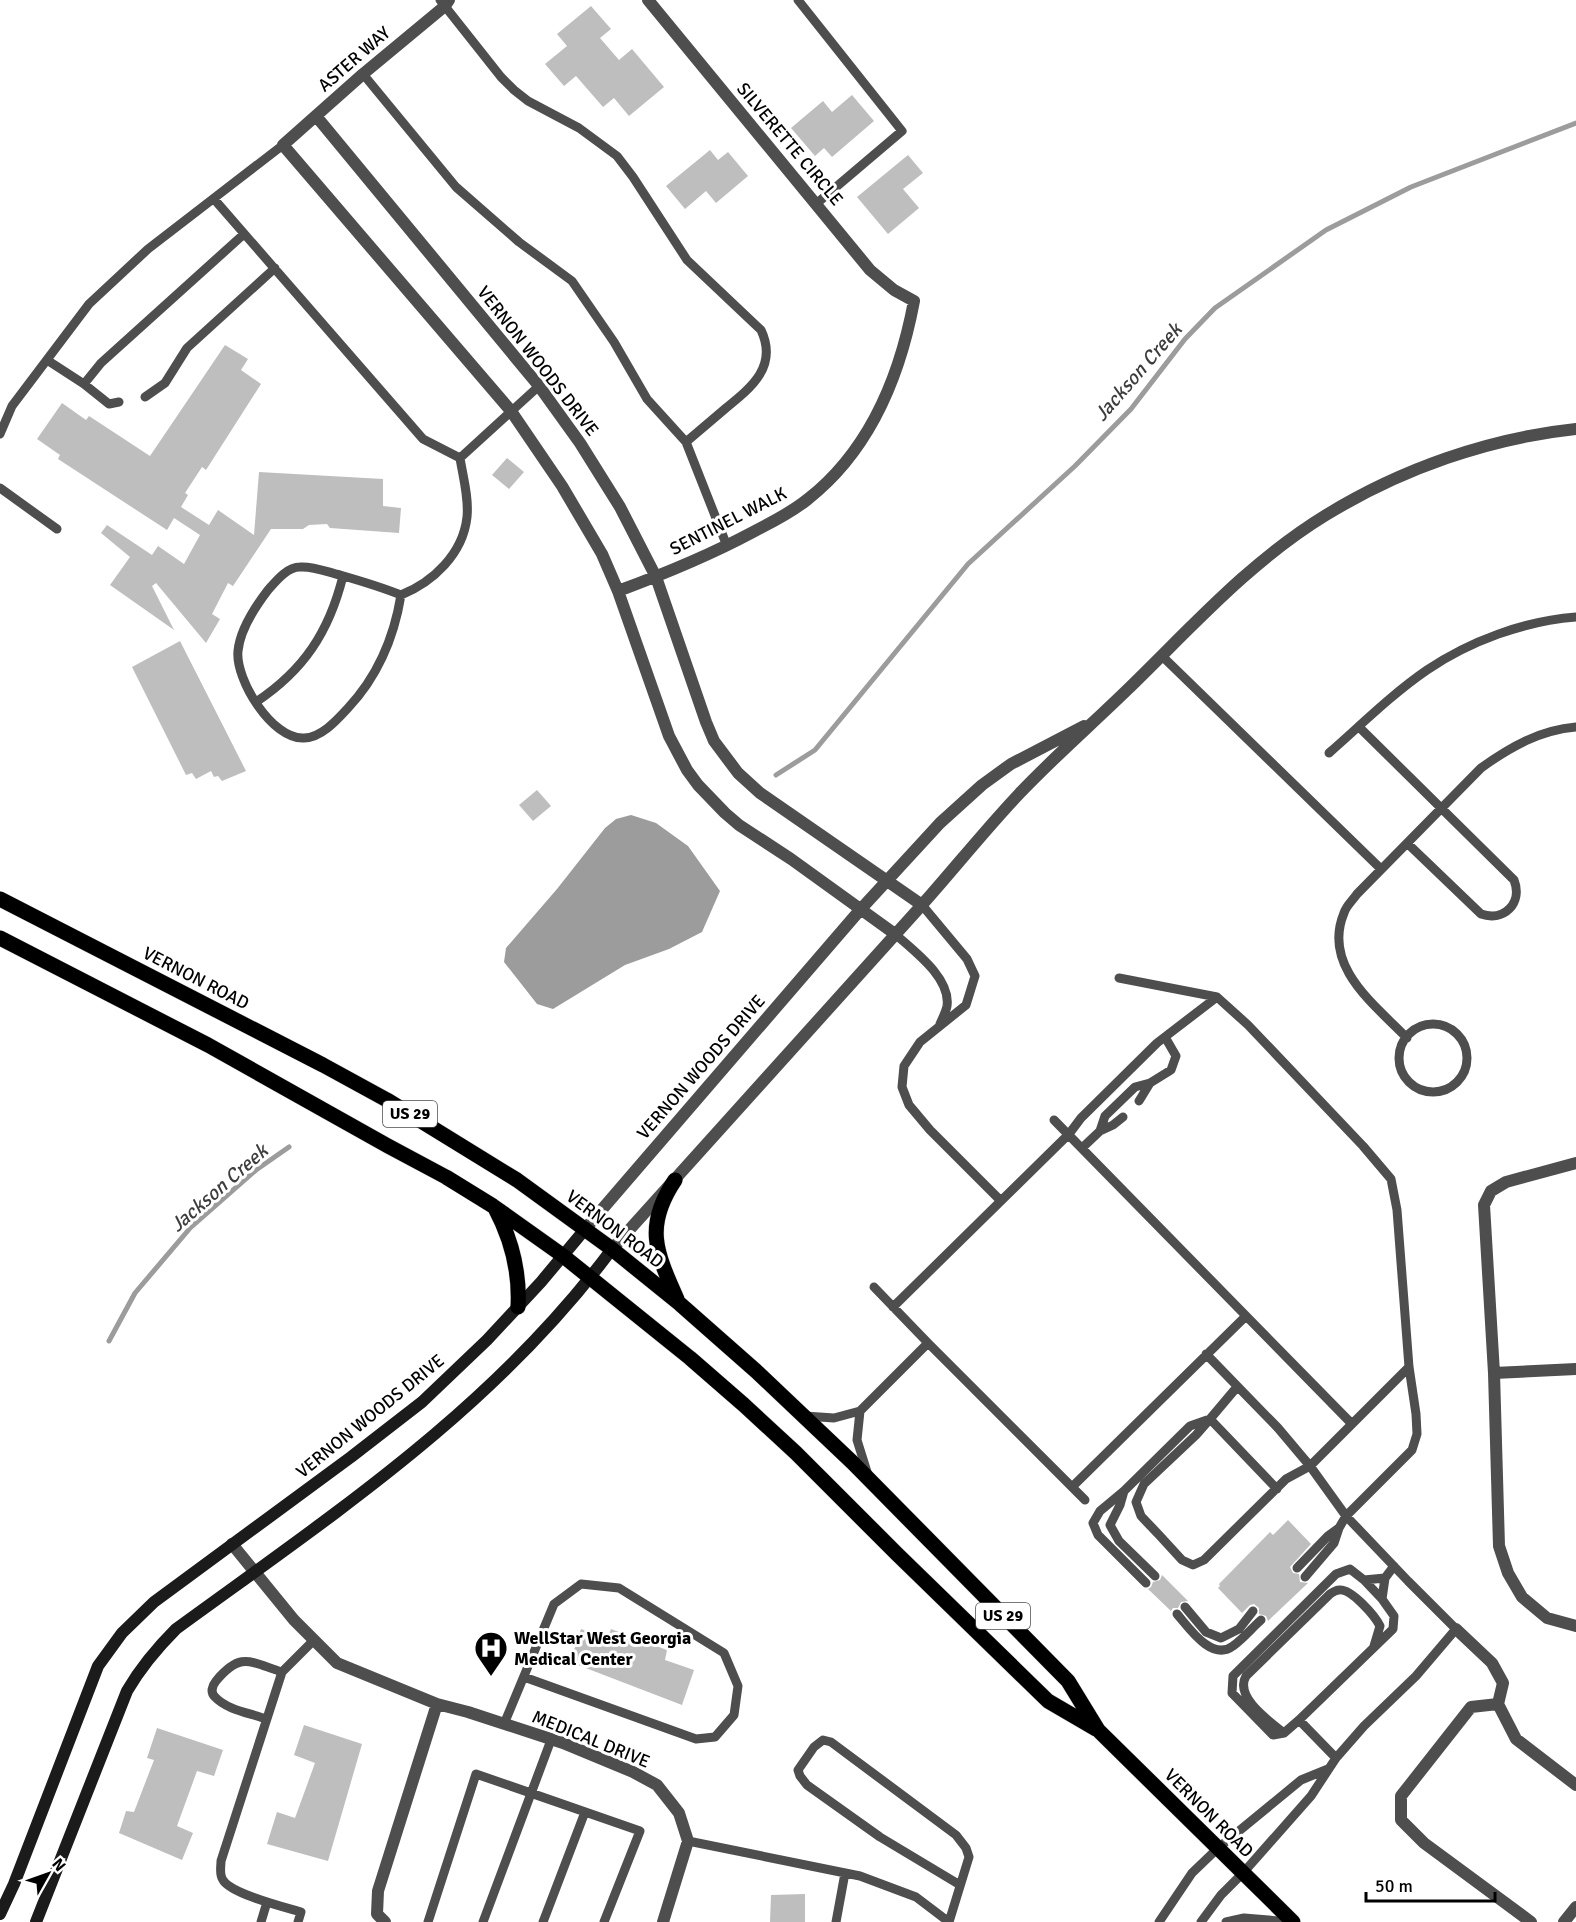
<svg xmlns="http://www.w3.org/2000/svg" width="1576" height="1922" viewBox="0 0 1576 1922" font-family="Signika,sans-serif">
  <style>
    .water { fill: #9c9c9c }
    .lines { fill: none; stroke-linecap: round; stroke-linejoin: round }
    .stream { stroke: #9c9c9c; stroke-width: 5 }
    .building { fill: #bebebe }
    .primary-casing { stroke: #dbdbdb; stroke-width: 16 }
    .lane { stroke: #4e4e4e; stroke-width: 9 }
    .street { stroke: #4e4e4e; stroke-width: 12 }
    .secondary { stroke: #1b1b1b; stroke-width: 12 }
    .primary { stroke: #000; stroke-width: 15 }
    .labels { text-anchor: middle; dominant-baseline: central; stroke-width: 6; stroke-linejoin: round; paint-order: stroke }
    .shield { fill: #fff; stroke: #4c4c4c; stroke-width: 1.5 }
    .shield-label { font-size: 16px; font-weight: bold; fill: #000 }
    .street-label { font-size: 18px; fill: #000; stroke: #fff }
    .poi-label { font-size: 18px; font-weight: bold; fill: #000; stroke: #fff; text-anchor: start }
    .water-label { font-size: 20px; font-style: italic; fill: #3d3d3d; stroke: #fff }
  </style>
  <rect width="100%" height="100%" fill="#fff"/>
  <path class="water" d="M631,815L656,823L688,846L720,891L702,932L669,949L625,965L553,1009L537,1004L504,962L506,948L557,889L605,828L616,819Z"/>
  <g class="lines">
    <path class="stream" d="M776,775L815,750L968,564L1075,466L1131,409L1185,339L1215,308L1326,230L1411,187L1576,123
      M109,1341L135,1293L191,1227L256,1170L289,1147"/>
  </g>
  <path class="building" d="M591,6L611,29L600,38L619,60L632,49L664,87L629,116L614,98L603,107L576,76L564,86L545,64L567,46L557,34Z
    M852,95L874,121L832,157L824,148L815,156L791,128L823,101L832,112Z
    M710,150L718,160L728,152L748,176L716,203L706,191L685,209L666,186Z
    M908,155L923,173L903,189L919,208L888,234L857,197Z
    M225,345L248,359L241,370L261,384L206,470L202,467L185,493L188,495L181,507L209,525L218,510L254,535L259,472L383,479V506L401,508L399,533L330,528L327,524L309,525L303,529H271L233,586L228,583L212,614L220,619L206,643L156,583L152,586L174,630L110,585L130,557L101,533L107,525L152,555L158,546L184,564L200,535L174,518L167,530L58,459L60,455L37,439L62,403L86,420L89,416L150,456Z
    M507,458L524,472L509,489L492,475Z
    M180,641L246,771L222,781L218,776L214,777L211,771L196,779L192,773L186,775L132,667Z
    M537,790L551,806L533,821L519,805Z
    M1288,1520L1311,1544L1290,1567L1293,1573L1299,1574L1300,1582L1308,1583L1268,1621L1266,1616L1259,1614V1608L1254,1604L1250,1605L1242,1613L1218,1588L1220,1586L1219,1584L1270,1532L1273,1535Z
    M1162,1575L1188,1601L1181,1602L1178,1608H1173L1171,1611L1148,1589L1151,1587L1153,1582L1160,1580Z
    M581,1629L607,1639L611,1629L667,1650L665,1660L694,1670L682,1705L570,1662Z
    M304,1725L362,1744L328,1861L267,1844L277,1812L295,1818L315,1763L294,1755Z
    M157,1728L223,1750L214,1776L197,1771L177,1826L193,1833L182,1860L119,1833L126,1811L134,1812L154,1760L147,1758Z
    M805,1894V1922H770L771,1895Z"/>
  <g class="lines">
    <defs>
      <path id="primary" d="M0,899L323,1065L387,1100L517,1180L612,1249L680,1304L756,1371L852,1462L1068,1681L1098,1730L1293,1922
        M0,938L208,1045L388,1146L446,1177L493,1206L562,1255L690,1358L744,1405L796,1453L897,1554L1048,1701L1096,1729
        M675,1180C644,1226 656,1252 677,1299
        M495,1208C512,1240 520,1271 518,1307"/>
    </defs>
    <use href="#primary" class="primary-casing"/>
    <path class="lane" d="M440,0L501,77L514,90L528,101L579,128L617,156L633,177L687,260L761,330C778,366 752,387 726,408C712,420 699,431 686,442
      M798,0L902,131L816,204
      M363,74L456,187L519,242L572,281L614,342L647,399L686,442L727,546
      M214,199L423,439L460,458
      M47,360L84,384L101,363L244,234
      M84,384L109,404L119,402
      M145,397L165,383L187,348L275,268
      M0,434L12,406L89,304L148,249L283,145
      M0,488L57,529
      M401,595C394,638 378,676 348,708C337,720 321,738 304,738C272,740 235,679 238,651C240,630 255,607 268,590C276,581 287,567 300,567C314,566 327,572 340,575C361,581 381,587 401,595C433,582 463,554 467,517C469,498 463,477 460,458L539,386
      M1162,656L1381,869
      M256,702C304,670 329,632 343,576
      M1359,727L1514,880C1523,903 1504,922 1481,914L1407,843
      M1329,753C1361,725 1392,694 1427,670C1470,641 1524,621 1576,617
      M922,905L967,959L975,976L966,1005L920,1042L904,1066L902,1087L909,1105L930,1130L1001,1201
      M895,934C914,951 951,978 947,1006C946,1012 942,1019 940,1024
      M1119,978L1217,997L1248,1025L1363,1146L1391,1179L1397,1210L1409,1367L1416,1414L1417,1434L1412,1450L1346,1516L1339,1528L1328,1536L1297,1568
      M1399 1058a34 34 0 1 1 68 0a34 34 0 1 1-68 0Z
      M1407,1038C1374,1004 1322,966 1344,913C1346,906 1353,900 1357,894L1481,768C1510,747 1540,730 1576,727
      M1139,1101L1150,1083
      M1054,1120L1352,1424
      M1100,1131L1113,1125L1123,1117
      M1082,1148L1100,1131L1105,1116L1135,1087L1150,1083L1171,1070L1176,1056L1165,1037
      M874,1287L928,1343L1085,1500
      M893,1307L1069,1134L1081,1118L1157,1043L1217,997
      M1237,1387L1210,1419L1277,1489
      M860,1411L928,1343
      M805,1416L834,1418L860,1411L857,1440L868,1475
      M1210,1419L1196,1435L1144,1484L1136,1502L1141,1516L1160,1536L1182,1560L1193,1565L1204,1560L1286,1479L1310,1466L1409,1367
      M1072,1487L1246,1316
      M1124,1491L1100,1511L1093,1523L1098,1535L1146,1583
      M1155,1576L1119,1541L1110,1525L1120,1505L1124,1491L1190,1426L1207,1420
      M1305,1577L1334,1543L1339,1528
      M1385,1578L1364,1580L1350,1569L1336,1574L1233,1676L1232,1693L1273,1735L1284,1733L1299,1720L1393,1629L1394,1616L1382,1599L1385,1578L1394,1566
      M1364,1580L1382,1599
      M1185,1607L1206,1632L1221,1638L1239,1629L1253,1611
      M1177,1614C1189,1628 1212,1662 1233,1646C1243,1639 1252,1628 1261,1620
      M266,1719C250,1713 227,1710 215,1697C210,1692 212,1686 216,1681C241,1651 250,1662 282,1672
      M1299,1720L1336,1758
      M504,1724L554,1604L581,1584L619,1588L724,1653L738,1686L734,1715L715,1737L696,1739L524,1677
      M1284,1733C1269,1721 1234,1697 1246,1676L1330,1594C1333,1592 1336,1590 1339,1590C1351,1588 1375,1616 1380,1626L1374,1646
      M688,1841L860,1876L916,1897L949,1922
      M261,1922L267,1902
      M298,1922L301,1912C284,1907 231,1894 223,1880C219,1875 221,1867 221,1861L282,1672L314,1640
      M428,1922L476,1774L640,1831L604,1922
      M483,1922L551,1740
      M543,1922L585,1812
      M836,1922L845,1873
      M949,1922L969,1857L966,1848L956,1835L831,1742L823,1740L814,1747L798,1770L800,1776L807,1785L880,1837L960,1885
      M1159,1922L1192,1873L1217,1849L1301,1780L1328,1769
      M1201,1922L1221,1895L1243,1873L1311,1796L1336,1758L1364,1726L1416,1676L1456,1629L1408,1581L1346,1516L1310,1466L1278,1428L1206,1354
      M1226,1922L1244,1918L1291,1922"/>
    <path class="street" d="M449,0L445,6L363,74L283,145L511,411L562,486L602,554L618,591L669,736L687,770L698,785L725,813L739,825L791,859L895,934
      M316,116L539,386L580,443L620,507L656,577L706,722L714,741L738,773L760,793L922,905
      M618,591C664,574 710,555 753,532C772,522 791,513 808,499C869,451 900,376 914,301L894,290L870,270L648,0
      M1576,1163L1506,1182L1491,1191L1484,1205L1494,1373L1499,1546L1508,1573L1522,1597L1547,1618L1576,1626
      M586,1228L860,910L940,823L982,785L1011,764L1084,726
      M612,1249C716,1135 818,1020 921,906C954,869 985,830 1019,794C1053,758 1091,725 1127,690C1191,628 1249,562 1326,515C1401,469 1489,438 1576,429
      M1494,1373L1576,1369
      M232,1544L294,1620L337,1663L437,1704L468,1712L563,1743L633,1772L657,1785L679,1813L688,1841L663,1922
      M1456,1629L1492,1663L1503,1683L1498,1704L1516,1739L1576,1785
      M1498,1704L1471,1707L1401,1796V1820L1424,1843L1531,1922
      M385,1922L377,1914L378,1891L437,1704
      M1564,1922L1576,1907"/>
    <path class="secondary" d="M0,1914L14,1884L98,1666L122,1633L154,1602L351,1457L422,1402L487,1340L541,1282L586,1228
      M36,1922L127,1691C141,1667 157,1648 176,1629C335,1513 493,1409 612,1249"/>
    <use href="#primary" class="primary"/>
  </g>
  <defs>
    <symbol id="hospital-pin" viewBox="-11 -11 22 30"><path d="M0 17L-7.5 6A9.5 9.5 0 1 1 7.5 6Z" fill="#000" stroke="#fff"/><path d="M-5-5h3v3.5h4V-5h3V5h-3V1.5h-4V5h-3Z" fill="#fff"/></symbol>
  </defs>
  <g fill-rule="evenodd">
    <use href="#hospital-pin" x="472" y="1629" width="38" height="52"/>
  </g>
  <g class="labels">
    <g class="shield">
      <rect x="383" y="1101" width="54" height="26" rx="4.5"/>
      <rect x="976" y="1603" width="54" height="26" rx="4.5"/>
    </g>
    <g class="shield-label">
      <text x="410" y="1114">US 29</text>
      <text x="1003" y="1616">US 29</text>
    </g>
    <g class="street-label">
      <text transform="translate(354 59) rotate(-41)">ASTER WAY</text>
      <text transform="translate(790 144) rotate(50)">SILVERETTE CIRCLE</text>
      <text transform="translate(538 361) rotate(52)">VERNON WOODS DRIVE</text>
      <text transform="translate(728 521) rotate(-27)">SENTINEL WALK</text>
      <text transform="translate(196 978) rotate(27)">VERNON ROAD</text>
      <text transform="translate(701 1067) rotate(-49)">VERNON WOODS DRIVE</text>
      <text transform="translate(615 1229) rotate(37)">VERNON ROAD</text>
      <text transform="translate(370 1416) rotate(-39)">VERNON WOODS DRIVE</text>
      <text transform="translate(591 1739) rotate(22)">MEDICAL DRIVE</text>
      <text transform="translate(1209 1813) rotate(45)">VERNON ROAD</text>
    </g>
    <g class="poi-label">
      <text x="514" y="1638">WellStar West Georgia<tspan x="514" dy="21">Medical Center</tspan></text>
    </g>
    <g class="water-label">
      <text transform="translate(1138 372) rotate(-49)">Jackson Creek</text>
      <text transform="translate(219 1188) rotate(-41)">Jackson Creek</text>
    </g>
  </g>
  <g transform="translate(48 1874) rotate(50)" stroke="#ffffff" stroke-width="4.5" paint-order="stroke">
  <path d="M0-4.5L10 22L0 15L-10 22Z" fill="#000000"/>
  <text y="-9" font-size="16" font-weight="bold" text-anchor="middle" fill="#000000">N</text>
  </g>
  <path d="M1366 1892v9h129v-9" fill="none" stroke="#000000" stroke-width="3"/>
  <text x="1375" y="1892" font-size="18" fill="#000000" stroke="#ffffff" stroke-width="4.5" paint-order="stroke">50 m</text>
</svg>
